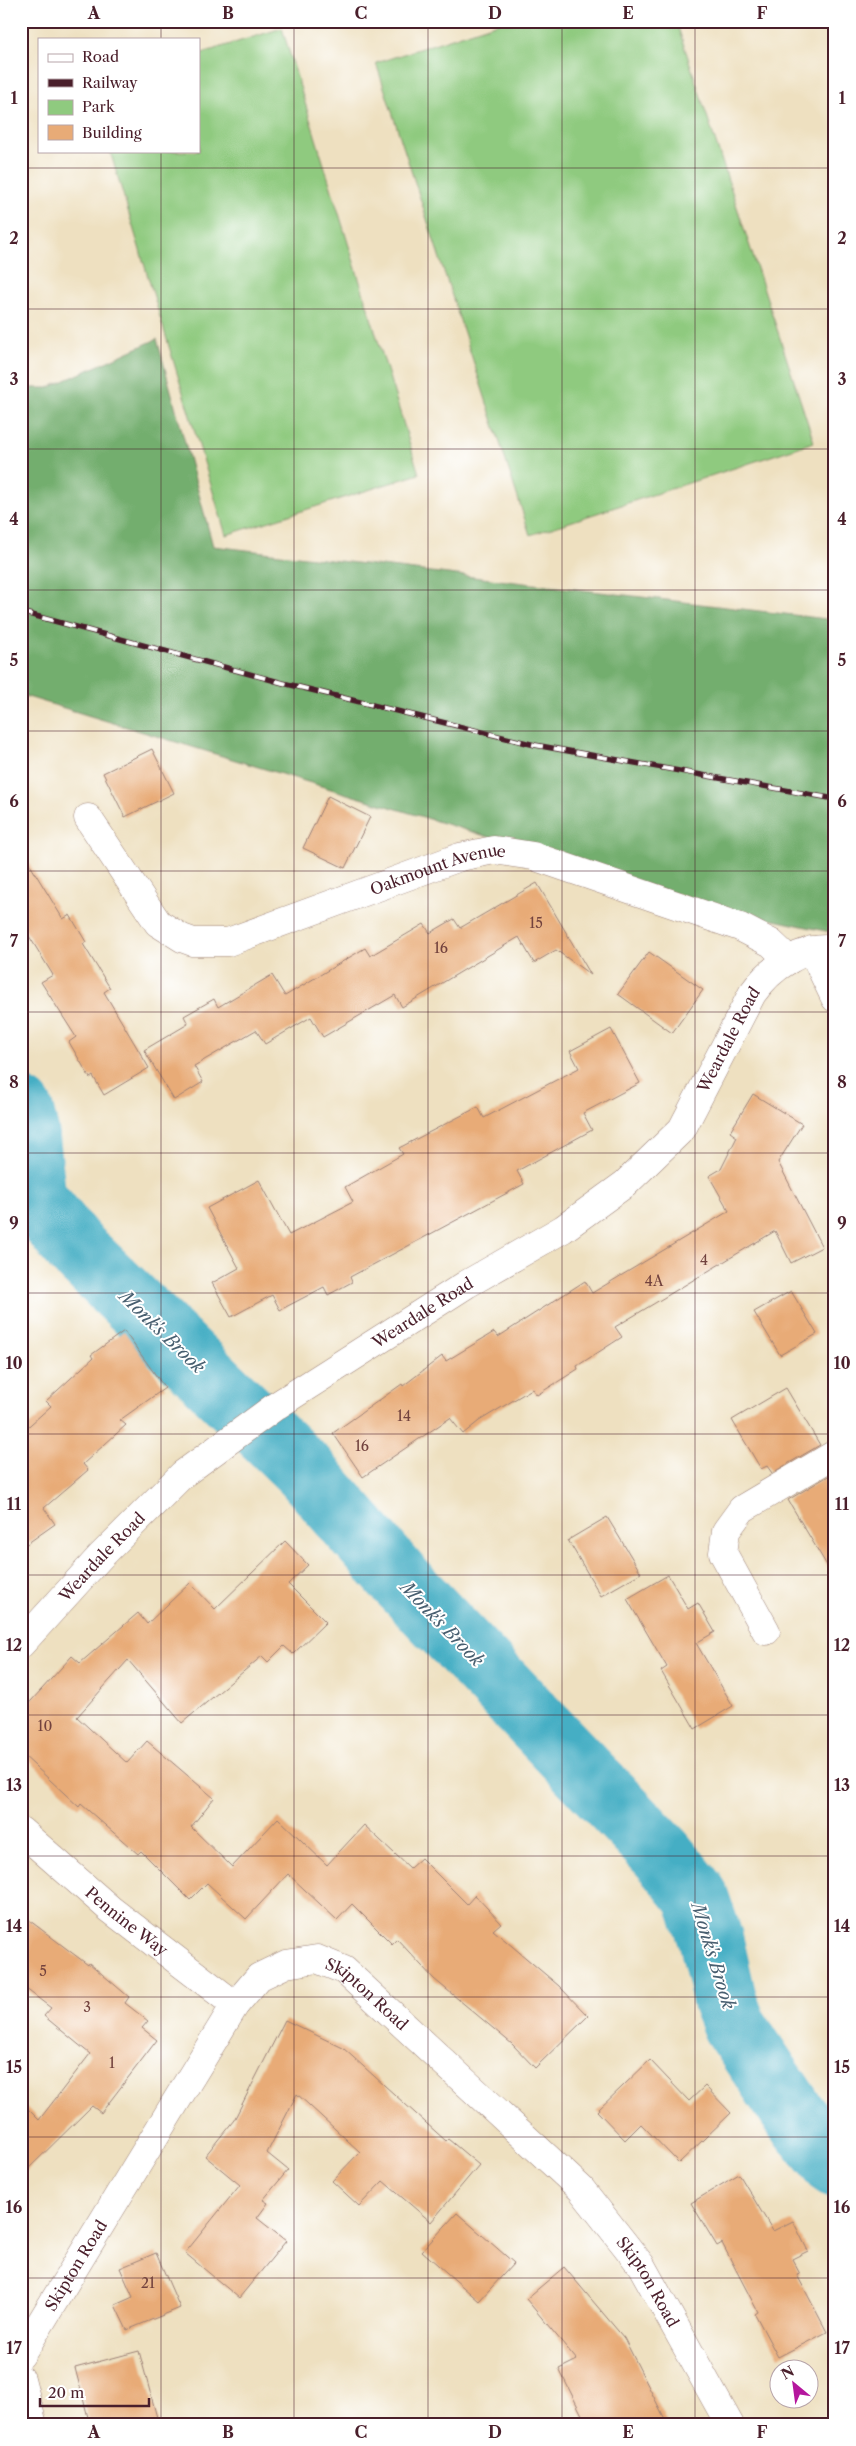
<svg xmlns="http://www.w3.org/2000/svg" width="856" height="2446" viewBox="0 0 856 2446" font-family="'Libre Caslon Text',serif">
  <style>
    .green { fill: #8fca7f; stroke: #6c7455 }
    .forest { fill: #73ae6e; stroke: #5e664c }
    .lines { fill: none; stroke-linecap: round; stroke-linejoin: round }
    .river { stroke: #45aec4; stroke-width: 65 }
    .building { fill: #e8ab77 }
    .minor-casing { stroke: #9c8076; stroke-width: 29 }
    .minor { stroke: #fff; stroke-width: 28 }
    .rail-casing { stroke: #4a1f2b; stroke-width: 5.5 }
    .rail { stroke: #fff; stroke-width: 4; stroke-dasharray: 11; stroke-linecap: butt }
    .grid { fill: none; stroke: #4a1f2b; stroke-width: 1; stroke-opacity: 0.55 }
    .labels { text-anchor: middle; dominant-baseline: central; stroke-width: 4; stroke-linejoin: round; paint-order: stroke }
    .number-label { font-size: 14px; fill: #72423e }
    .street-label { font-size: 16px; fill: #4a1f2b; stroke: #fff }
    .water-label { font-size: 18px; font-style: italic; fill: #485f70; stroke: #fff }
    .neatline { fill: none; stroke: #4a1f2b; stroke-width: 2 }
    .grid-label { font-size: 16px; text-anchor: middle; font-weight: bold; fill: #4a1f2b }
  </style>
  <rect width="100%" height="100%" fill="#fff"/>
  <filter id="ink" filterUnits="userSpaceOnUse"><feTurbulence type="fractalNoise" baseFrequency=".02" numOctaves="2"/><feDisplacementMap in="SourceGraphic" scale="10" xChannelSelector="R" yChannelSelector="G"/><feConvolveMatrix kernelMatrix="1 2 1 2 8 2 1 2 1" color-interpolation-filters="sRGB"/></filter>
  <filter id="wash" filterUnits="userSpaceOnUse"><feTurbulence type="fractalNoise" baseFrequency=".0096" numOctaves="4" result="noise"/><feDisplacementMap in="SourceGraphic" scale="20" xChannelSelector="R" yChannelSelector="G"/><feGaussianBlur stdDeviation="1.12" result="paint"/><feColorMatrix in="noise" values="0 0 0 0 0 0 0 0 0 0 0 0 0 0 0 0 0 1.4 0 .05"/><feComposite in="paint" operator="in"/></filter>
  <g filter="url(#wash)">
    <rect width="100%" height="100%" fill="#eee0c0"/>
    <path class="green" d="M504,21H676L814,442L530,535L376,63Z
      M282,28L419,474L226,535L110,151H199V54Z"/>
    <path class="forest" d="M157,339L213,546L835,620V933L736,912L21,695V388H48Z"/>
    <g class="lines">
      <path class="river" d="M21,1110L27,1134L34,1198L73,1246L305,1471L400,1580L662,1854L696,1896L711,1940L725,2002L734,2025L797,2119L835,2165"/>
    </g>
    <g id="blocks">
      <path class="building" d="M152,749L174,793L125,817L103,773Z
        M328,796L370,817L345,868L303,848Z
        M21,850L63,919L70,915L86,942L83,944L110,988L104,992L149,1068L104,1095L93,1076L90,1078L69,1042L76,1037L41,982L53,975L21,923Z
        M537,883L591,975L556,950L534,963L519,937L402,1007L395,995L323,1037L311,1017L265,1044L256,1030L194,1066L203,1082L174,1100L144,1050L188,1024L184,1016L214,999L218,1007L272,975L285,996L365,948L370,956L424,924L430,933L454,919L460,928Z
        M649,952L703,990L672,1033L618,994Z
        M611,1029L640,1083L583,1113L592,1130L517,1171L524,1184L350,1277L352,1282L328,1295L324,1287L280,1310L272,1295L231,1317L212,1283L239,1268L207,1208L259,1180L289,1235L353,1202L345,1187L403,1154L399,1148L478,1107L484,1118L579,1068L570,1051Z
        M753,1094L802,1124L778,1162L822,1247L791,1263L775,1231L615,1327L622,1337L577,1366L578,1369L537,1395L532,1389L479,1421L463,1434L450,1418L363,1477L333,1433L402,1384L403,1386L442,1356L446,1361L494,1332L498,1337L585,1281L592,1293L729,1211L709,1176L721,1169L737,1137L730,1132Z
        M791,1291L817,1334L780,1355L754,1312Z
        M124,1331L165,1388L120,1420L126,1425L83,1464L88,1470L44,1508L55,1524L21,1548V1433L51,1406L46,1401L93,1358L91,1355Z
        M786,1388L820,1445L772,1473L767,1466L761,1469L732,1420Z
        M835,1472V1579L788,1500Z
        M607,1517L641,1573L601,1596L568,1540Z
        M285,1541L308,1565L288,1584L326,1622L293,1654L284,1646L268,1662L262,1656L182,1723L128,1660L77,1717L127,1763L147,1741L214,1798L191,1827L232,1867L278,1818L327,1865L364,1825L410,1868L421,1858L467,1904L475,1895L501,1923L493,1930L559,1986L588,2016L535,2068L512,2044L434,1979L397,1939L392,1944L352,1904L337,1920L288,1874L246,1919L207,1883L190,1900L141,1851L138,1854L81,1804L79,1807L21,1753V1712L72,1656L80,1663L138,1613L147,1624L190,1583L215,1609Z
        M668,1575L688,1609L698,1603L715,1632L696,1643L733,1706L695,1729L661,1671L667,1667L627,1599Z
        M21,1914L88,1965L89,1963L129,1997L125,2003L148,2021L142,2028L157,2040L101,2113L92,2106L21,2176V2102L39,2120L90,2054L44,2016L51,2008L21,1985Z
        M285,2020L343,2048L446,2141L448,2139L479,2165L431,2222L383,2181L359,2206L332,2181L360,2152L297,2094L267,2153L288,2170L263,2200L268,2203L257,2218L286,2241L239,2298L185,2253L240,2185L205,2156L234,2120Z
        M650,2060L689,2101L705,2086L731,2113L679,2163L641,2124L625,2140L597,2111Z
        M739,2174L773,2231L793,2221L808,2251L792,2259L800,2274L797,2275L827,2332L778,2357L755,2314L758,2312L722,2243L717,2246L691,2203Z
        M457,2213L514,2263L479,2301L422,2251Z
        M156,2253L180,2308L127,2330L115,2305L133,2297L120,2268Z
        M564,2267L624,2338L668,2425H587L559,2369L577,2360L526,2299Z
        M139,2351L159,2425H90L75,2368Z"/>
    </g>
  </g>
  <g filter="url(#ink)">
    <use href="#blocks" fill-opacity="0" stroke="#9c8076" stroke-width="1"/>
    <g class="lines">
      <defs>
        <g id="minor">
          <path id="s1" d="M88,818L158,923L182,938L193,942H228L460,857L494,850L533,856L740,927L771,943L789,960"/>
          <path d="M812,950L835,998"/>
          <path d="M766,1631L723,1553L726,1531L742,1509L835,1454"/>
          <path id="s2" d="M21,1644L100,1557L183,1474L276,1406L467,1284L563,1229L625,1184L682,1129L752,994C771,967 800,947 835,949"/>
          <path id="s3" d="M21,1831L110,1909L235,2005"/>
          <path id="s4" d="M21,2355L235,2005L259,1977L286,1964L317,1959L344,1970L581,2189L641,2265L730,2425"/>
          <path d="M21,2379L33,2425"/>
        </g>
      </defs>
      <use href="#minor" class="minor-casing"/>
      <use href="#minor" class="minor"/>
      <defs>
        <path id="rail" d="M21,612L283,683L535,745L835,799"/>
      </defs>
      <use href="#rail" class="rail-casing"/>
      <use href="#rail" class="rail"/>
    </g>
  </g>
  <path class="grid" d="M161,21V39M294,21V2425M428,21V2425M562,21V2425M695,21V2425M161,151V2425M21,168H835M21,309H835M21,449H835M21,590H835M21,731H835M21,871H835M21,1012H835M21,1153H835M21,1293H835M21,1434H835M21,1575H835M21,1715H835M21,1856H835M21,1997H835M21,2137H835M21,2278H835"/>
  <g class="labels">
    <g class="number-label">
      <text x="536" y="923">15</text>
      <text x="441" y="948">16</text>
      <text x="704" y="1260">4</text>
      <text x="654" y="1281">4A</text>
      <text x="404" y="1416">14</text>
      <text x="362" y="1446">16</text>
      <text x="45" y="1726">10</text>
      <text x="43" y="1971">5</text>
      <text x="87" y="2007">3</text>
      <text x="112" y="2063">1</text>
      <text x="148" y="2283">21</text>
    </g>
    <g class="street-label">
      <text stroke="none"><textPath href="#s1" startOffset="424">Oakmount Avenue</textPath></text>
      <text stroke="none"><textPath href="#s2" startOffset="944">Weardale Road</textPath></text>
      <text stroke="none"><textPath href="#s2" startOffset="524">Weardale Road</textPath></text>
      <text stroke="none"><textPath href="#s2" startOffset="119">Weardale Road</textPath></text>
      <text stroke="none"><textPath href="#s3" startOffset="139">Pennine Way</textPath></text>
      <text stroke="none"><textPath href="#s4" startOffset="570">Skipton Road</textPath></text>
      <text stroke="none"><textPath href="#s4" startOffset="105">Skipton Road</textPath></text>
      <text stroke="none"><textPath href="#s4" startOffset="975">Skipton Road</textPath></text>
    </g>
    <g class="water-label">
      <text transform="translate(162 1332) rotate(44)">Monk's Brook</text>
      <text transform="translate(442 1624) rotate(46)">Monk's Brook</text>
      <text transform="translate(713 1956) rotate(73)">Monk's Brook</text>
    </g>
  </g>
  <rect width="856" height="2446" fill="none" stroke="#fff" stroke-width="55"/>
  <rect x="38" y="38" width="162" height="115" fill="#ffffff" stroke="#b7a5aa"/>
  <rect x="48" y="54" width="25" height="8" fill="#ffffff" stroke="#b7a5aa"/>
  <text x="82" y="62" font-size="15" fill="#4a1f2b">Road</text>
  <rect x="48" y="79" width="25" height="8" fill="#4a1f2b" stroke="#b7a5aa"/>
  <text x="82" y="88" font-size="15" fill="#4a1f2b">Railway</text>
  <rect x="48" y="100" width="25" height="15" fill="#8fca7f" stroke="#b7a5aa"/>
  <text x="82" y="112" font-size="15" fill="#4a1f2b">Park</text>
  <rect x="48" y="125" width="25" height="15" fill="#e8ab77" stroke="#b7a5aa"/>
  <text x="82" y="138" font-size="15" fill="#4a1f2b">Building</text>
  <g transform="translate(794 2384) rotate(331)"><circle r="24" fill="#ffffff" stroke="#b7a5aa"/>
  <path d="M0-4L9 19L0 12L-9 19Z" fill="#b5179e"/>
  <text y="-8" font-size="14" font-weight="bold" text-anchor="middle" fill="#4a1f2b">N</text>
  </g>
  <path d="M40 2398v8h109v-8" fill="none" stroke="#4a1f2b" stroke-width="2.5"/>
  <text x="48" y="2398" font-size="15" fill="#4a1f2b" stroke="#ffffff" stroke-width="4" paint-order="stroke">20 m</text>
  <rect x="28" y="28" width="800" height="2390" class="neatline"/>
  <g class="grid-label">
    <text x="94" y="19">A</text>
    <text x="228" y="19">B</text>
    <text x="361" y="19">C</text>
    <text x="495" y="19">D</text>
    <text x="628" y="19">E</text>
    <text x="762" y="19">F</text>
    <text x="14" y="104">1</text>
    <text x="842" y="104">1</text>
    <text x="14" y="244">2</text>
    <text x="842" y="244">2</text>
    <text x="14" y="385">3</text>
    <text x="842" y="385">3</text>
    <text x="14" y="525">4</text>
    <text x="842" y="525">4</text>
    <text x="14" y="666">5</text>
    <text x="842" y="666">5</text>
    <text x="14" y="807">6</text>
    <text x="842" y="807">6</text>
    <text x="14" y="947">7</text>
    <text x="842" y="947">7</text>
    <text x="14" y="1088">8</text>
    <text x="842" y="1088">8</text>
    <text x="14" y="1229">9</text>
    <text x="842" y="1229">9</text>
    <text x="14" y="1369">10</text>
    <text x="842" y="1369">10</text>
    <text x="14" y="1510">11</text>
    <text x="842" y="1510">11</text>
    <text x="14" y="1651">12</text>
    <text x="842" y="1651">12</text>
    <text x="14" y="1791">13</text>
    <text x="842" y="1791">13</text>
    <text x="14" y="1932">14</text>
    <text x="842" y="1932">14</text>
    <text x="14" y="2073">15</text>
    <text x="842" y="2073">15</text>
    <text x="14" y="2213">16</text>
    <text x="842" y="2213">16</text>
    <text x="14" y="2354">17</text>
    <text x="842" y="2354">17</text>
    <text x="94" y="2438">A</text>
    <text x="228" y="2438">B</text>
    <text x="361" y="2438">C</text>
    <text x="495" y="2438">D</text>
    <text x="628" y="2438">E</text>
    <text x="762" y="2438">F</text>
  </g>
</svg>
